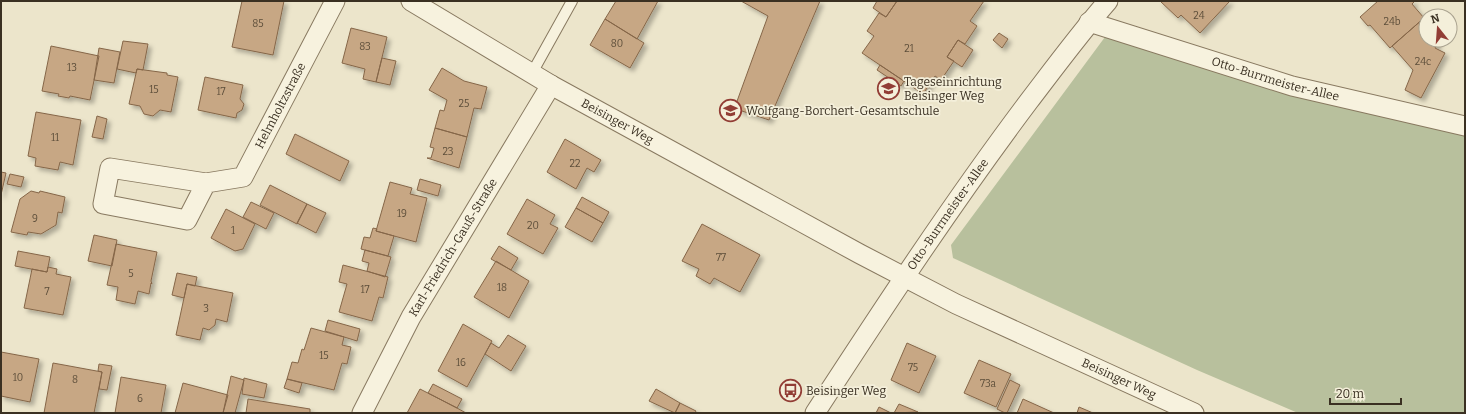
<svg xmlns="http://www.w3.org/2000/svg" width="1466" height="414" viewBox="0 0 1466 414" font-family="Bitter,serif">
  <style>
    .cemetery { fill: #b8c09d }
    .building { fill: #c7a784; stroke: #856648; filter: url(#shadow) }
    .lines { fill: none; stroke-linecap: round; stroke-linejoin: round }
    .lane-casing { stroke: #887960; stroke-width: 12 }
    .street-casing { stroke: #887960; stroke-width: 21 }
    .lane { stroke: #f7f2de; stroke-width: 10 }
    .street { stroke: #f7f2de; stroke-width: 19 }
    .labels { text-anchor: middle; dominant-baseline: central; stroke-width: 3.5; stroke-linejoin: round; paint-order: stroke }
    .number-label { font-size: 10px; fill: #5d4e3a }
    .street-label { font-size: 12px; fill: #3a3022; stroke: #f4efda }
    .poi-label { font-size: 12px; fill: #3a3022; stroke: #f4efda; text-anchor: start }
  </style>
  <defs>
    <filter id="shadow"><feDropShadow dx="3.5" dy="3.5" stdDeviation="2" flood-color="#0004"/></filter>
  </defs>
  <rect width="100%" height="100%" fill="#ece5cb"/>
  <path class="cemetery" d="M1105,37L1303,97L1465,131V413H1298L1197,370L953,258L951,245Z"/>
  <path class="building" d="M242,1H284L273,55L232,47Z
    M616,1H658L637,39L605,19Z
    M741,1H820L769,120L739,110L740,106L736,104L768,16Z
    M877,1H897L886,17L873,8Z
    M897,1H984L970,21L977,26L965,44L958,40L947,57L954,61L941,80L935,76L923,94L862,53L874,36L867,31L879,13L886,17Z
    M1160,1H1230L1200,33L1181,15L1178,18Z
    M1378,1H1415L1412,4L1424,18L1390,48L1370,25L1368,26L1360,17Z
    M1424,18L1426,20V40H1439L1435,48L1445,53L1421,98L1405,90L1413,70L1392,46Z
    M605,19L644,43L630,68L590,45Z
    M351,28L387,37L376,82L363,79L365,69L342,63Z
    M999,33L1008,39L1002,48L993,40Z
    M958,40L973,50L962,67L947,57Z
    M123,41L148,44L143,70L137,69L136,73L117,69Z
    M51,46L99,56L90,100L70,96L69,98L58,96L59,94L42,91Z
    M99,48L120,52L114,83L94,80Z
    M382,58L396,61L390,85L376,82Z
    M880,65L904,81L901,86L877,70Z
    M442,68L464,81L487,87L481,109L474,108L467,137L435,128L440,110L444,111L447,100L429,90Z
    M137,69L167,73V75L178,77L171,112L160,110L153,116L144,114L140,106L129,104Z
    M205,77L243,85L240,99L244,104L242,110L237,113L236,118L198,110Z
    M36,112L81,120L73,165L60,162L58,170L35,166L36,158L28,156Z
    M97,116L107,119L103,139L92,137Z
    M435,128L467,137L459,168L427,158H431L434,148L430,147Z
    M295,134L349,161L340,181L286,154Z
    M565,139L601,160L594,172L587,168L576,189L547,172Z
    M1,172L6,173L1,195Z
    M10,174L24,177L21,187L7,184Z
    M420,179L441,185L438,196L417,190Z
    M390,182L412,188L410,194L427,198L416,242L376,231Z
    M270,185L307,204L297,224L260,205Z
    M31,191L39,193L40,191L65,197L62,213L58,212L56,225L41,234L28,232L27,235L11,232L20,199Z
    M582,197L609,212L603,223L576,208Z
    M527,199L555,215L550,224L558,228L543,254L507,234Z
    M251,202L274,213L266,229L243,217Z
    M307,204L326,213L316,233L297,223Z
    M576,208L603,223L592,242L565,227Z
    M226,209L255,224L243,249L235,251L211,238Z
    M702,224L760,255L740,292L714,278L710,284L696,276L699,269L682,261Z
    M373,228L377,229L376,231L394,236L388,256L361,249L364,237L370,238Z
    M94,235L117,240L112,266L88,261Z
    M116,244L157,252L151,281L152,284L151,283L149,294L138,291L135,304L116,300L118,287L107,285Z
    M499,246L518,258L511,270L491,259Z
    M365,250L391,257L385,277L367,271L369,263L362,261Z
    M18,251L50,257L47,272L15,266Z
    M496,261L529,281L509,318L474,297Z
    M343,265L388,277L383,298L379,297L372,321L339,312L347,284L339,282Z
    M48,267L57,269L56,274L71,277L63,315L24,308L32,269L47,272Z
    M177,273L197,277L195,286L187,284L184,298L172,295Z
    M187,284L233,293L227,322L216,319L215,325L209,330L203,328L200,340L176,335Z
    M328,320L360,329L357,341L325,331Z
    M463,324L492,341L467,387L438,371Z
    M311,328L344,337L342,345L351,347L347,364L342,363L334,390L287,379L292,362L298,363L302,349L304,350Z
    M508,335L526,346L511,371L485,354L491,343L499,348Z
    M907,343L936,356L919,393L891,380Z
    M1,352L39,359L30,402L1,396Z
    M979,360L1011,374L996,407L964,393Z
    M53,363L102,372L94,413H44Z
    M99,364L112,366L107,390L99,389L102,372L98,371Z
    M231,376L244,380L235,413H223Z
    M121,377L166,385L161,413H115Z
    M244,378L267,384L264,398L242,394Z
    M287,379L302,383L299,393L284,388Z
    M1010,380L1020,385L1007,413H1005L997,409Z
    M183,383L228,395L223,413H175Z
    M433,384L462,399L457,408L428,393Z
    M420,389L457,408L466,413H407Z
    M656,389L680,403L675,413L649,401Z
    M248,399L310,409V413H246Z
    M1023,399L1054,413H1017Z
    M680,403L696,411L695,413H675Z
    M899,404L918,412L894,413Z
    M879,407L891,413H876Z
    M1079,407L1093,413H1077Z"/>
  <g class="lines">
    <defs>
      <path id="lane" d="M532,73L572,1"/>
      <g id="street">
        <path id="s1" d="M411,1L551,85L860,254L956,304L1194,413"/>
        <path id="s2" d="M1089,22L1292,86L1465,126"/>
        <path id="s3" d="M206,183L187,220L103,204L110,168L206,183L243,177L335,1"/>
        <path id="s4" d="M362,413L411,317L551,85"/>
        <path id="s5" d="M815,413C884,307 953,202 1029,101C1055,67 1080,33 1108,1"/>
      </g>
    </defs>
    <use href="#lane" class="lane-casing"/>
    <use href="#street" class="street-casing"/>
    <use href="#lane" class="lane"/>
    <use href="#street" class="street"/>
  </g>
  <defs>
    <symbol id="school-ring" viewBox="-11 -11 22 22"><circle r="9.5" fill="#f4efda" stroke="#923d35" stroke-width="1.5"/><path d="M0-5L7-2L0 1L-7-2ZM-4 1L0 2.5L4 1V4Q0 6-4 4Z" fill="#923d35"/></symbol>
    <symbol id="bus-ring" viewBox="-11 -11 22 22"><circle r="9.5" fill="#f4efda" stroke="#923d35" stroke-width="1.5"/><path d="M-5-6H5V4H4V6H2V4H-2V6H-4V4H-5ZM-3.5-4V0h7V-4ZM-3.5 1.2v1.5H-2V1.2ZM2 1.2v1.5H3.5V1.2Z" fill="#923d35"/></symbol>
  </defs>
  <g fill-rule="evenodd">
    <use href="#school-ring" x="876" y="76" width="25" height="25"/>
    <use href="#school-ring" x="718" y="98" width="25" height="25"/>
    <use href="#bus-ring" x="778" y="378" width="25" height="25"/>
  </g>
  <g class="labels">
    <g class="number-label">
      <text x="1199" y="16">24</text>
      <text x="1392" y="22">24b</text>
      <text x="258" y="24">85</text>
      <text x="617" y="44">80</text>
      <text x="365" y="47">83</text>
      <text x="909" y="49">21</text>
      <text x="1423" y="62">24c</text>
      <text x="72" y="68">13</text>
      <text x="154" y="90">15</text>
      <text x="221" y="92">17</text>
      <text x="464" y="104">25</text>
      <text x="55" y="138">11</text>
      <text x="448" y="152">23</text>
      <text x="575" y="164">22</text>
      <text x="402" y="214">19</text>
      <text x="35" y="219">9</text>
      <text x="533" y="226">20</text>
      <text x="233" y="231">1</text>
      <text x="721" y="258">77</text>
      <text x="131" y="274">5</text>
      <text x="502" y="288">18</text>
      <text x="365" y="290">17</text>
      <text x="47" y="292">7</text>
      <text x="206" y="309">3</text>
      <text x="324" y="356">15</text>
      <text x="461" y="363">16</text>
      <text x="913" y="368">75</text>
      <text x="18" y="378">10</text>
      <text x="75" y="380">8</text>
      <text x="988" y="384">73a</text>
      <text x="140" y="399">6</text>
    </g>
    <g class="street-label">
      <text stroke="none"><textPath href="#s2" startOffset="195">Otto-Burrmeister-Allee</textPath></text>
      <text stroke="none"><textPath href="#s3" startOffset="379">Helmholtzstraße</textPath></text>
      <text stroke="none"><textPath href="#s1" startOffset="239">Beisinger Weg</textPath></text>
      <text stroke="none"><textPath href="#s5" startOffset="239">Otto-Burrmeister-Allee</textPath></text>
      <text stroke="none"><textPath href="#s4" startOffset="189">Karl-Friedrich-Gauß-Straße</textPath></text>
      <text stroke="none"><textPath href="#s1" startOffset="803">Beisinger Weg</textPath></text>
    </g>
    <g class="poi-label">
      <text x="904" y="82">Tageseinrichtung<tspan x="904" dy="14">Beisinger Weg</tspan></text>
      <text x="746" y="111">Wolfgang-Borchert-Gesamtschule</text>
      <text x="806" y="391">Beisinger Weg</text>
    </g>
  </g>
  <rect width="1466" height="414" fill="none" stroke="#3a3022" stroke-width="4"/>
  <g transform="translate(1438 28) rotate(343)"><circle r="19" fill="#f4efda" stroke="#aaa390"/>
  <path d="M0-3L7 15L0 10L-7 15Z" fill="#923d35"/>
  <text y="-6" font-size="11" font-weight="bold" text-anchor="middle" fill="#3a3022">N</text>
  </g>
  <path d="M1330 398v6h71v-6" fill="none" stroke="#3a3022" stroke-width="2"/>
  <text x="1336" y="398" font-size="12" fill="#3a3022" stroke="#f4efda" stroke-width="3" paint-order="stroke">20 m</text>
</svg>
